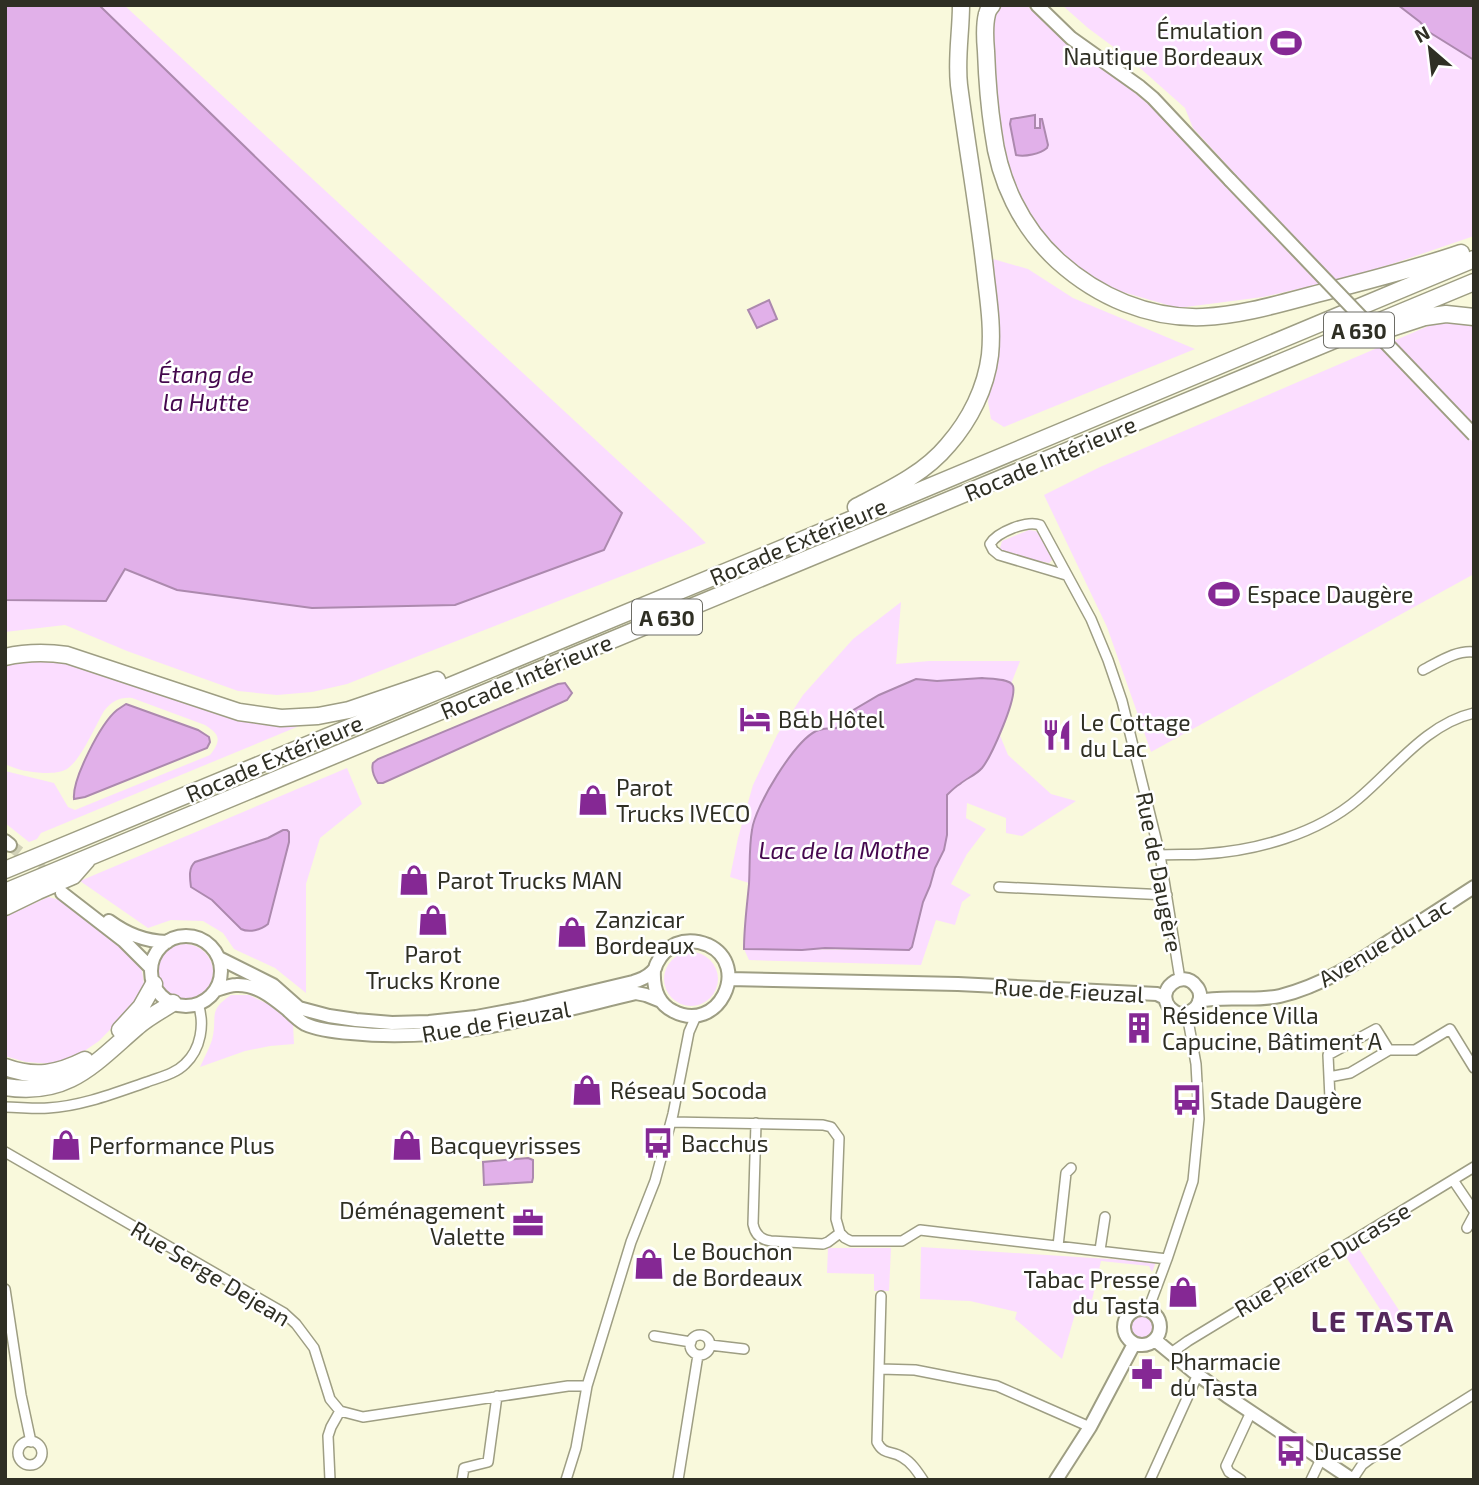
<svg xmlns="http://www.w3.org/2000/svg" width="1479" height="1485" viewBox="0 0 1479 1485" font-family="'Exo 2',sans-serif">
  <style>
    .green { fill: #fbddff }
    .water { fill: #e1b0e9; stroke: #ac89ae; stroke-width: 2 }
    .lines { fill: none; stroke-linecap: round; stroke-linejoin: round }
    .secondary-tunnel { stroke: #d1d1b7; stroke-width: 12; stroke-dasharray: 12 6; stroke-linecap: butt }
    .street-casing { stroke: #9e9e83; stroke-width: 12 }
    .secondary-casing { stroke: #9e9e83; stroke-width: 16 }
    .highway-casing { stroke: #9e9e83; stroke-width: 19 }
    .street { stroke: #fff; stroke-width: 9 }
    .secondary { stroke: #fff; stroke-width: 12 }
    .highway { stroke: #fff; stroke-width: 16 }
    .secondary-bridge-casing { stroke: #9e9e83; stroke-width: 16; stroke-linecap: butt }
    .secondary-bridge { stroke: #fff; stroke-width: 12 }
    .labels { text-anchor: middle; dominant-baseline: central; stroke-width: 5; stroke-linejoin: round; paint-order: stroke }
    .shield { fill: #fff; stroke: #6d6d66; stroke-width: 2 }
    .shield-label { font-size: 21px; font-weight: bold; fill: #2f2f24 }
    .poi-label { font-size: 23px; fill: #2f2f24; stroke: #fff; text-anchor: start }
    .street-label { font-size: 23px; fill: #2f2f24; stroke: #fff }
    .water-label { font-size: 24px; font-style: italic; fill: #45084e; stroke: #fff }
    .district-label { font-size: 30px; font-weight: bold; letter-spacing: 2px; fill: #54285b; stroke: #fff }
  </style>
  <rect width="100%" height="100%" fill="#f9f9dc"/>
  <path class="green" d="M99,5H124L692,529L706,543L347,684L312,692L277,695L238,691L127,651L65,625L5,632V600L106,601L125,569L177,590L312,608L455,605L621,513Z
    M1000,5H1026L1067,43L1117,78L1153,108L1222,183L1237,176L1193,128L1185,108L1131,60L1088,28L1062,5H1398L1420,22L1429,32L1474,60V236L1392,264L1341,279L1263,297L1178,308L1105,287L1054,251L1011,186L993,86L989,42L995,12Z
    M993,259L1028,269L1073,298L1195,349L1004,427L991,419L988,402L999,327Z
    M1440,321L1474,323V574L1151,752L1107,627L1044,495L1100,467Z
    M1029,530L1036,531L1043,539L1053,559L1049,563L1007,555L1000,548L1002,541Z
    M901,602L896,664L929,661H1020L1011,684L1005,681H937L916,679L837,728L822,729L813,732L793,753L778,774L752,828L749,883L730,877L738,838L753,785L777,735L803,695L853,639Z
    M45,657L304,724L41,833L37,839L29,842L5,823V771L54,783L68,807L75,810L210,755C221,741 221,735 205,725L132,698C120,697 112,701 104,711C95,726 80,763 65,770C58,773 50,773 43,773C29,772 17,770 5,764V661Z
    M999,733L1008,755L1029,774L1051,794L1076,801L1022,836L1006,833V818L967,803L966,818L986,829L967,854L951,884L971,895L962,902L955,925L936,920L921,965L749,960L744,949L909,950L912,947L923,902L930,886L935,868L944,850L947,835V795L961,783L980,771L991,754Z
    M347,768L362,804L320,838L306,884V993L275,968L234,949L223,933L203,921L171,920L148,928L80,881Z
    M48,897L61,900L132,954L142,971L144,984L137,1002L99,1041L77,1056L54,1064L26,1062L5,1056V917Z
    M157 972a28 28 0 1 1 56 0a28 28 0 1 1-56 0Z
    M664 979a27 27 0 1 1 54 0a27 27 0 1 1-54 0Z
    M231,995H249L270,1005L293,1024L294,1044L270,1046L245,1051L200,1067C204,1058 209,1049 212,1040C218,1017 207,1011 231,995Z
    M1357,1246L1406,1321L1393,1329L1344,1254Z
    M921,1247L1156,1262L1152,1272L1149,1266L1101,1261L1092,1300L1080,1297L1062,1359L1015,1319L1017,1312L970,1301L920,1299Z
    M828,1248H891L889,1291H874V1274L827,1273Z
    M1129 1328a12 12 0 1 1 24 0a12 12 0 1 1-24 0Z"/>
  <path class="water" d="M5,5H99L622,513L604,550L455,605L312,608L177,590L125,569L106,601L5,600Z
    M1398,5H1474V60L1429,32L1420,22Z
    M1035,115V128H1040V119H1042L1048,145L1047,148C1040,154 1025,157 1016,155L1010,124L1011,119Z
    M769,300L777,319L757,328L748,310Z
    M982,678C989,679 1010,678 1013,686C1017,699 991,757 982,768C976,775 967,778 960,784C955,787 951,791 947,795V835L944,850L935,868L930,886L923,902L912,947L909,950L825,948L802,950L744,949C744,927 747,906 749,884C750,866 749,847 752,830C755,806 794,742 816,731C823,728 830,728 837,728L845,715L879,695L916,679L937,681Z
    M565,683L572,693L567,700L383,783H378C374,777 371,770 373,763L378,759L558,684Z
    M126,704L198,730L209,737L210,742L207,748L85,797L74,799C72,779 101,723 117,710C120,708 123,706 126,704Z
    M283,830H287L289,832V842L268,924C261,930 249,933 241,929L212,900L191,887C190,879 188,868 195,862L268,838Z
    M528,1158L533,1160V1178L532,1182L484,1185L483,1162Z"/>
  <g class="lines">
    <path class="secondary-tunnel" d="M10,845L53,878"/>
    <defs>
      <path id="street" d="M1066,575L999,555L993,550L990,544C997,532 1027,520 1040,525L1091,619L1108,660L1122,701L1160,855L1179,973
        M1423,670C1439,662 1456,650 1474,652
        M1160,855C1174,854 1189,855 1203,854C1256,851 1317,834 1358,799C1394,769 1426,724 1474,713
        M999,887L1167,895
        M1329,1077L1350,1073L1389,1050
        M1330,1099L1328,1055L1376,1029L1389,1050H1415L1450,1029L1474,1068
        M5,1107C19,1107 34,1109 48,1108C82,1106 115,1093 147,1082C160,1077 175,1074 185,1064C201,1049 205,1024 198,1004
        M671,1122L823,1125L831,1127L839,1138L836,1219L840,1233
        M756,1123L753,1224C755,1234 761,1240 771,1241L823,1244L828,1242L840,1233
        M5,1152L284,1313L296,1324L314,1348L330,1399L340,1411L363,1417L568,1386H587
        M1453,1180L1474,1211
        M1467,1228L1474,1215
        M840,1233L845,1238L851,1241H902L920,1230L1167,1259
        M1058,1246L1066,1173L1071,1168
        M1100,1250L1105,1217
        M5,1289L21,1395L31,1442
        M881,1296L877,1442C884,1456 892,1450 902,1457C911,1462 917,1471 923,1480
        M1148,1310L1167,1259L1193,1181L1199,1119L1196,1064L1188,1020
        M690 1345a10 10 0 1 1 20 0a10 10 0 1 1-20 0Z
        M654,1336L691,1342
        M710,1345L744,1349
        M1171,1353L1188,1341L1474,1167
        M880,1369L915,1370L997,1386L1090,1427
        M18 1453a12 12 0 1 1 24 0a12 12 0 1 1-24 0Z
        M330,1480L328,1436L331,1427L340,1411
        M462,1480L464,1468L488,1462L497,1396
        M566,1480L576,1448L587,1386L631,1242L655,1181L673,1114L689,1032L696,1016
        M678,1480L698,1355
        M1150,1480L1198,1374
        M1241,1480L1229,1472L1226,1466L1251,1412
        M1311,1480L1321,1459
        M1352,1480L1362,1465L1370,1459L1474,1394"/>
      <path id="secondary" d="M1037,5L1071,38L1140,87L1153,98L1230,180
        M5,841L10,845
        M62,893L124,941L151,968
        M109,921C127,934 144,941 167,942
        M151 971a35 35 0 1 1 70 0a35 35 0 1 1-70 0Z
        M219,958L273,985L299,1008L329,1016L356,1020L392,1023L429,1022L476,1017L524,1008L633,982C640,980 647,977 652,972C657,967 654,969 657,963C661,955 668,948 676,944C686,940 698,941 708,945C752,966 718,1035 673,1011C657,1003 653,987 654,970
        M729,979L958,984L1157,994L1165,998
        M216,990C222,988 230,985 236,985C257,984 273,998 288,1010C293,1015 298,1020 305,1024C318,1030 337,1032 351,1033C448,1044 543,1015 636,993L646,995L661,1001
        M1199,1001C1226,995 1253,1002 1280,996C1321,986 1357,963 1391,940C1419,923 1446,905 1474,887
        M1181,1014C1189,1013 1196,1010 1199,1002C1201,996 1200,990 1196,986C1183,968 1154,990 1170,1008C1175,1013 1182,1015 1188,1020L1192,1011
        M1124 1327a18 18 0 1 1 36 0a18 18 0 1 1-36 0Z
        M1155,1340L1194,1372L1227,1396L1353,1480
        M1056,1480L1090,1427L1134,1344"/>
      <path id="highway" d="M992,5C989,9 988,9 987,14C984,26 985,40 986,51C987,78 989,105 993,131C999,181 1021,227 1058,261C1098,297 1149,319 1203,317C1246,315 1288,301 1328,291C1373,279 1418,268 1461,253
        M1373,334L1425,317L1446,314L1474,317
        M856,507C889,490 924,474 948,445C970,420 986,388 990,355C993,326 988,298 985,270C978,208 967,147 959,85C956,58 961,32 961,5
        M5,657C27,652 46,652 67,655L239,712L281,718L318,716L349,710L437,680
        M5,870L759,558L1474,259
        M5,892L1474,282
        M5,907L38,891L73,876L87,860
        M120,1030L141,1007L154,984
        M5,1067C35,1078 57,1074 85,1060
        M5,1087C68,1097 94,1064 137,1027C147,1018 160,1011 173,1003"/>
    </defs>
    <use href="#street" class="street-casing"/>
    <use href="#secondary" class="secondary-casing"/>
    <use href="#highway" class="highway-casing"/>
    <use href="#street" class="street"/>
    <use href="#secondary" class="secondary"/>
    <use href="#highway" class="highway"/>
    <defs>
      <path id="secondary-bridge" d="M1230,180L1474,435"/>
    </defs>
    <use href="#secondary-bridge" class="secondary-bridge-casing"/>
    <use href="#secondary-bridge" class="secondary-bridge"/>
  </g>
  <defs>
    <symbol id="stadium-bare" viewBox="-9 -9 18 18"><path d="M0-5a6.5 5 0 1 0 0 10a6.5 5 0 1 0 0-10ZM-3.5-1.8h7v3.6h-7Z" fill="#852894" stroke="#fff" stroke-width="2.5" paint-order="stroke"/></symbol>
    <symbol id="hotel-bare" viewBox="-9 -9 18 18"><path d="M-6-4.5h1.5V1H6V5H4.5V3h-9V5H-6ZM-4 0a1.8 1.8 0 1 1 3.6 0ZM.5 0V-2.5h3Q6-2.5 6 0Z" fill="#852894" stroke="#fff" stroke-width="2.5" paint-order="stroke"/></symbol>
    <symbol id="restaurant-bare" viewBox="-9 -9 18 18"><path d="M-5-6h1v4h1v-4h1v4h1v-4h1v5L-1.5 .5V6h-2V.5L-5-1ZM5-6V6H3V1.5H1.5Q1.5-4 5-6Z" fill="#852894" stroke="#fff" stroke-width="2.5" paint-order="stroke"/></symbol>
    <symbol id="shop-bare" viewBox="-9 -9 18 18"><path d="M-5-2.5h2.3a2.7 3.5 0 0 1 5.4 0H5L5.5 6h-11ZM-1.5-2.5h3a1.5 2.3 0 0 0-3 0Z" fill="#852894" stroke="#fff" stroke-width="2.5" paint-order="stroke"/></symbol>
    <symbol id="building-bare" viewBox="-9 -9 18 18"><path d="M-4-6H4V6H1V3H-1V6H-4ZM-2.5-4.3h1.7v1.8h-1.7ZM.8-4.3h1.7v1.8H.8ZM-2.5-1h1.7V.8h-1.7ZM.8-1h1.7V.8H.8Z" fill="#852894" stroke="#fff" stroke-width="2.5" paint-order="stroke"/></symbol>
    <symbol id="bus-bare" viewBox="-9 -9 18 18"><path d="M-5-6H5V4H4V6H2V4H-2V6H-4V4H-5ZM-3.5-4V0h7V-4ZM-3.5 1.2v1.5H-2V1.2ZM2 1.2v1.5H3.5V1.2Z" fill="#852894" stroke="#fff" stroke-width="2.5" paint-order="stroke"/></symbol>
    <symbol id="office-bare" viewBox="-9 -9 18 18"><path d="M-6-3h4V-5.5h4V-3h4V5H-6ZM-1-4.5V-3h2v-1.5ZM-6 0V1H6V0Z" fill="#852894" stroke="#fff" stroke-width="2.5" paint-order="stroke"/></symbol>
    <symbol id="pharmacy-bare" viewBox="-9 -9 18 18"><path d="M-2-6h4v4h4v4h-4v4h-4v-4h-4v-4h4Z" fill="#852894" stroke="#fff" stroke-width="2.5" paint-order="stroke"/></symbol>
  </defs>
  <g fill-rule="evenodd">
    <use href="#stadium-bare" x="1264" y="21" width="44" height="44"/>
    <use href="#stadium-bare" x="1202" y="572" width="44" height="44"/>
    <use href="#hotel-bare" x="733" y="697" width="44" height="44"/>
    <use href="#restaurant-bare" x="1035" y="713" width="44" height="44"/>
    <use href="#shop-bare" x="571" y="778" width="44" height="44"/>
    <use href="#shop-bare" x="392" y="858" width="44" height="44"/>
    <use href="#shop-bare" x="411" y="898" width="44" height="44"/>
    <use href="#shop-bare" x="550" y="910" width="44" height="44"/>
    <use href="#building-bare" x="1117" y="1006" width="44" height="44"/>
    <use href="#shop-bare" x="565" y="1068" width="44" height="44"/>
    <use href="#bus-bare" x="1165" y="1078" width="44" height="44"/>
    <use href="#bus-bare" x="636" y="1121" width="44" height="44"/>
    <use href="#shop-bare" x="44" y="1123" width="44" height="44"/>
    <use href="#shop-bare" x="385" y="1123" width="44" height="44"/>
    <use href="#office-bare" x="506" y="1201" width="44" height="44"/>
    <use href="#shop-bare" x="627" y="1242" width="44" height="44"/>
    <use href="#shop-bare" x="1161" y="1270" width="44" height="44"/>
    <use href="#pharmacy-bare" x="1125" y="1352" width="44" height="44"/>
    <use href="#bus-bare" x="1269" y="1429" width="44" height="44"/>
  </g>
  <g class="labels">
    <g class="shield">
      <rect x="1324" y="312.5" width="70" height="35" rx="5"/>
      <rect x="632" y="599.5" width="70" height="35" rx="5"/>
    </g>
    <g class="shield-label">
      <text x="1359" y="330">A 630</text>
      <text x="667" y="617">A 630</text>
    </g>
    <g class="poi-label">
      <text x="1263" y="30" text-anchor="end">Émulation<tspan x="1263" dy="26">Nautique Bordeaux</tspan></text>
      <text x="1247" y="594">Espace Daugère</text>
      <text x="778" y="719">B&amp;b Hôtel</text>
      <text x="1080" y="722">Le Cottage<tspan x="1080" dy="26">du Lac</tspan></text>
      <text x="616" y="787">Parot<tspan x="616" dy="26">Trucks IVECO</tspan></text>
      <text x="437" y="880">Parot Trucks MAN</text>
      <text x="595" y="919">Zanzicar<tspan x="595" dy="26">Bordeaux</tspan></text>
      <text x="433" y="954" text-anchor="middle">Parot<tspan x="433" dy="26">Trucks Krone</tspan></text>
      <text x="1162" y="1015">Résidence Villa<tspan x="1162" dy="26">Capucine, Bâtiment A</tspan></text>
      <text x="610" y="1090">Réseau Socoda</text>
      <text x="1210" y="1100">Stade Daugère</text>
      <text x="681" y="1143">Bacchus</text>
      <text x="89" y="1145">Performance Plus</text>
      <text x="430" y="1145">Bacqueyrisses</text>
      <text x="505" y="1210" text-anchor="end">Déménagement<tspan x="505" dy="26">Valette</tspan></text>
      <text x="672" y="1251">Le Bouchon<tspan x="672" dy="26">de Bordeaux</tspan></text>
      <text x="1160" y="1279" text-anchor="end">Tabac Presse<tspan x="1160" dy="26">du Tasta</tspan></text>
      <text x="1170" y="1361">Pharmacie<tspan x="1170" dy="26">du Tasta</tspan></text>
      <text x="1314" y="1451">Ducasse</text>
    </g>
    <g class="street-label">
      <text transform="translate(1050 458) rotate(-23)">Rocade Intérieure</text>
      <text transform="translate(798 541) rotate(-23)">Rocade Extérieure</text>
      <text transform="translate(526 676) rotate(-23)">Rocade Intérieure</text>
      <text transform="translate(274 758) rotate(-23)">Rocade Extérieure</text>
      <text transform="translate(1160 872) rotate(79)">Rue de Daugère</text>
      <text transform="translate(1384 942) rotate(-31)">Avenue du Lac</text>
      <text transform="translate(1069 990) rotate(3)">Rue de Fieuzal</text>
      <text transform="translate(496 1021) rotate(-10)">Rue de Fieuzal</text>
      <text transform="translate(1322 1259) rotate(-31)">Rue Pierre Ducasse</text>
      <text transform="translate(211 1273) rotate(31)">Rue Serge Dejean</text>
    </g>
    <g class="water-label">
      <text x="206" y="373">Étang de<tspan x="206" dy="28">la Hutte</tspan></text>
      <text x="844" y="849">Lac de la Mothe</text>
    </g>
    <g class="district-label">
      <text x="1383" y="1320">LE TASTA</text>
    </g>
  </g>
  <rect width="1479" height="1485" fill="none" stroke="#2f2f24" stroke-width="14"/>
  <g transform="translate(1430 49) rotate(332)" stroke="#ffffff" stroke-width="5" paint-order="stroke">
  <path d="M0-5L12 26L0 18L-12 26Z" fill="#2f2f24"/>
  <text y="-10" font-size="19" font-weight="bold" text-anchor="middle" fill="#2f2f24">N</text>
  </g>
</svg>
